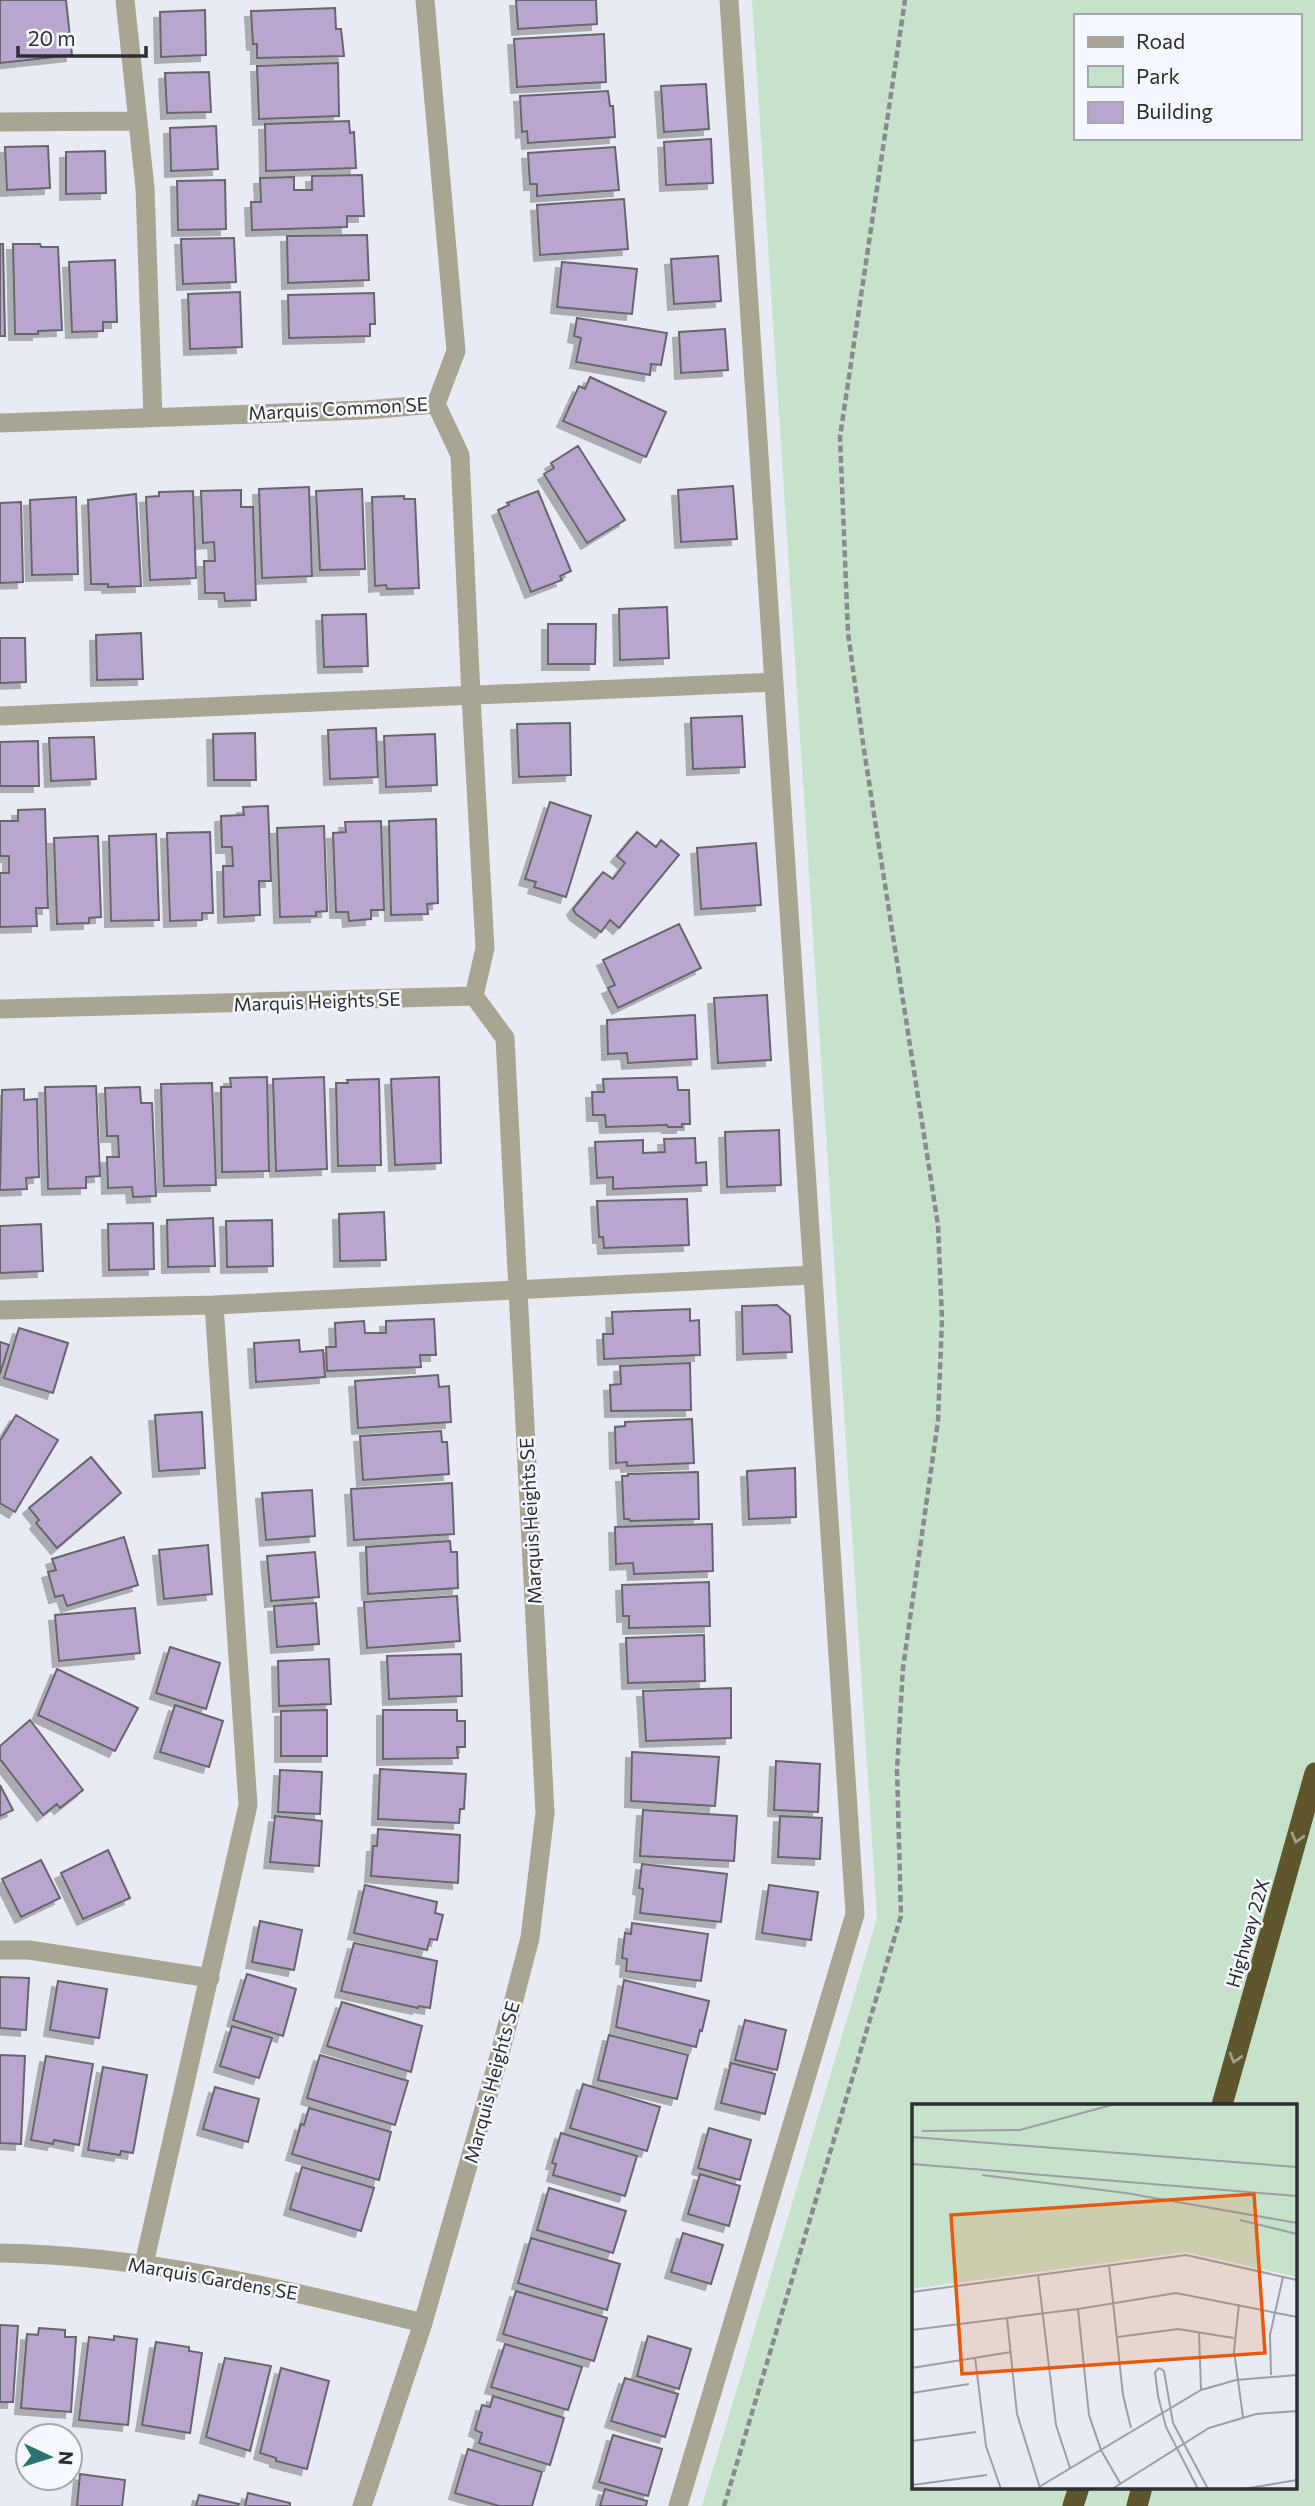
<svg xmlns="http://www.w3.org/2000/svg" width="1315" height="2506" viewBox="0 0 1315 2506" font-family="Commissioner,sans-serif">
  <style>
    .green { fill: #c7e2cb; fill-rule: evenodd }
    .building { fill: #b8a6ce; stroke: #68656c; stroke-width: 2; filter: url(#shadow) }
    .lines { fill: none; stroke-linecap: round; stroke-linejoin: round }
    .path { stroke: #888a90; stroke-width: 4.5; stroke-dasharray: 7 3.5; stroke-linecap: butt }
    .service { stroke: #a9a593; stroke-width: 19 }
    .minor { stroke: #a9a593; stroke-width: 19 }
    .motorway { stroke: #5f562e; stroke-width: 21 }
    .oneway { stroke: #a39f8c }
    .labels { text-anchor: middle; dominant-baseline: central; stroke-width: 5; stroke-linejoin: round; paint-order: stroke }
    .street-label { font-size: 19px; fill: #2d2e31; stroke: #f6f8ff }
    .inset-road { fill: none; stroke: #9d9fa5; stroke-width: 2 }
    .view { fill: #e8590c; fill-opacity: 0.15; stroke: #e8590c; stroke-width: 3.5 }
    .inset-edge { fill: none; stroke: #2d2e31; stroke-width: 3.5 }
  </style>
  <defs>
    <filter id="shadow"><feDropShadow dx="-6" dy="6" stdDeviation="0" flood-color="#0004"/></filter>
  </defs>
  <rect width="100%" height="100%" fill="#e8ebf3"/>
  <path class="green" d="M752,0H1315V2506H702L877,1918ZM1075,16H1299V138H1075ZM914,2105H1296V2487H914Z"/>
  <path class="building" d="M0,0H66L72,55L0,63Z
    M516,0H596L597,24L518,29Z
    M335,8L336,29H341L344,56L257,58V44H253L251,11Z
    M205,10L206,55L161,57L160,12Z
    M604,34L606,82L517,87L514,39Z
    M338,63L339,116L259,119L257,66Z
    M209,72L211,112L167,113L165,73Z
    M706,84L709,129L664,132L661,86Z
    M608,91L610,106H613L615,137L528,143L527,131L522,132L520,96Z
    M349,121L350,133L354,132L356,168L266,171L265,124Z
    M216,126L218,169L171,171L170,128Z
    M711,139L713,183L666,185L664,142Z
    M48,146L50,188L7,190L5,147Z
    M615,147L619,190L537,196V184H530L528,153Z
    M105,151L106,193L66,194V152Z
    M362,175L364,216H347V227L252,230L251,202H261L260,178L294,177V190H312V176Z
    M225,180L226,229L178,230L177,181Z
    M624,199L628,249L540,255L537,205Z
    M367,235L369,280L288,283L287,236Z
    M234,238L236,282L183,284L181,239Z
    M0,244H3L5,336H0Z
    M13,244H40L41,247H58L62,330L38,331V334H15Z
    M718,256L721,301L674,304L671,259Z
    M115,260L117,322H103V331L72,332L69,262Z
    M562,262L637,269L632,314L557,307Z
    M240,292L242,347L190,349L188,294Z
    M374,293L375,324H370V336L289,338L288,295Z
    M577,318L667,333L661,365L651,364L650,375L576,362L581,338L574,336Z
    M725,329L728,370L681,373L679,332Z
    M590,377L666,412L646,457L563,421L579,386L585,389Z
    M578,446L625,520L587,543L544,474L554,468L551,463Z
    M733,486L737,539L681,542L678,490Z
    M309,487L312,576L262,578L259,489Z
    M362,489L365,569L320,570L316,491Z
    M241,490V507H253L256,600L225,601L224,593H205L204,561H215L214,542L203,543L201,491Z
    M193,491L196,578L150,580L146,497L159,496V492Z
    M538,491L571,571L560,576L562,580L531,592L498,510L509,505L507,503Z
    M136,494L141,586L108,587V584H91L88,500Z
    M404,496V499H415L419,588L387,589L386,585L375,586L372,497Z
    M76,497L78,574L32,575L30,500Z
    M21,502L23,582L0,583V503Z
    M667,607L669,658L620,660L619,609Z
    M366,614L368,666L324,667L322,615Z
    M548,624H596L595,664H548Z
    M141,633L143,679L97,680L96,635Z
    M0,638H25L26,682L0,683Z
    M742,716L745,767L693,769L691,718Z
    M570,723L571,775L519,777L517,724Z
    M376,728L378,777L330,779L328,730Z
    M255,733L256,780H214L213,734Z
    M435,734L437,785L386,787L384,736Z
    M94,737L96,779L51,781L49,738Z
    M38,741L39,786H0V742Z
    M550,802L591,816L566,897L534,887L536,882L525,879Z
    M268,806L271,881H259L260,915L224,917L223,866H233L232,847H222L221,816L244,815L243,807Z
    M45,809L48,908H36L37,926L0,927V873H9V856H0V821H18V810Z
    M436,819L438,903L427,904L428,914L391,915L389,821Z
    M381,821L384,910H371V919L349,921L348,912H336L333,833L346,832L345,822Z
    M324,826L327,911L316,912V916L280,917L277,828Z
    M210,832L213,913H202V920L170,921L167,833Z
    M637,832L656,847L661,840L679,855L619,928L610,920L601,932L576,914L573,909L603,872L613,879L625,863L617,856Z
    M156,834L159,920L111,921L109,836Z
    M98,836L101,917L89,918V923L57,924L54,838Z
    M756,843L761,905L701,909L697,848Z
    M679,924L701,968L618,1008L608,988L615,985L603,960Z
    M767,995L771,1060L718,1063L714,998Z
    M695,1015L697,1059L628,1063L627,1053L608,1054L607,1020Z
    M267,1077L269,1171L222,1172L221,1087H231L230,1078Z
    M324,1077L327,1169L276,1171L273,1079Z
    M439,1077L441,1163L395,1165L391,1079Z
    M677,1077L678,1090H689L690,1124H682V1127H668L667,1125L606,1127L605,1115H593L592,1092H604L603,1079Z
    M379,1079L381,1165L338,1166L336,1083H348L347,1080Z
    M212,1083L216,1185L164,1186L161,1084Z
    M96,1086L100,1176L86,1177V1188L48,1189L45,1087Z
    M140,1087L141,1103H152L156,1196L133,1197L132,1187L108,1188L107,1157H119L118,1136H107L105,1088Z
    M24,1089V1100L37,1099L39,1177L26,1178L27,1189L0,1190L2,1090Z
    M779,1130L781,1185L727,1187L725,1132Z
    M695,1138L696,1163L706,1162L707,1185L613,1189V1177L597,1178L595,1142L643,1140V1153L665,1152L664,1139Z
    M687,1199L689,1245L604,1248L603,1237H599L597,1201Z
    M384,1212L386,1260L340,1261L339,1214Z
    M213,1218L215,1266L168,1267L167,1220Z
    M272,1220L273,1266L227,1267L226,1221Z
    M153,1223L154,1269L109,1270L108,1224Z
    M41,1224L43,1271L0,1273V1226Z
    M777,1305L790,1316L792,1352L743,1354L742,1306Z
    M690,1309V1321L699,1320L700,1355L604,1359L603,1334H613L612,1312Z
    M434,1319L436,1355H420L421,1367L327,1371L326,1347H336L335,1323L364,1321L365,1333H386V1321Z
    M19,1328L68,1343L53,1393L4,1378Z
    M299,1340L300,1352L323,1350L325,1377L256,1382L254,1343Z
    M0,1342L9,1345L0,1374Z
    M690,1363L691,1410L611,1411L610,1385L621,1384L620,1366Z
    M438,1375L439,1387L449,1386L451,1422L358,1428L355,1381Z
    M202,1412L205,1468L159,1471L155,1415Z
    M16,1415L58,1440L15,1512L0,1503V1441Z
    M692,1419L694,1463L627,1466V1462L616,1463L615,1427L625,1426V1422Z
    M441,1431L442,1442H447L449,1474L363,1480L360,1436Z
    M91,1457L121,1493L57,1548L36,1523L39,1520L29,1508Z
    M795,1468L796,1517L749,1519L747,1471Z
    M698,1472L699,1519L630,1521L629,1519H624L622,1476H628V1474Z
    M452,1483L454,1534L354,1540L351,1489Z
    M312,1490L315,1536L266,1540L262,1493Z
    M712,1524L713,1571L634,1574L633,1563L616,1564L615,1527Z
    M124,1537L138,1585L67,1606L63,1595L55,1597L48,1572L56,1570L52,1559Z
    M450,1541L451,1552H457L458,1588L368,1594L366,1547Z
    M208,1545L212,1594L164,1599L159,1550Z
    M315,1552L319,1597L271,1601L267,1556Z
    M709,1582L710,1626L629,1628V1616H623L622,1585Z
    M457,1596L460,1641L367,1648L364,1602Z
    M316,1603L319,1644L277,1647L274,1606Z
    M135,1608L140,1653L59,1661L55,1615Z
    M704,1635L705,1681L628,1683L626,1638Z
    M170,1647L220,1663L206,1709L156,1693Z
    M461,1654L462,1696L389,1699L387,1656Z
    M329,1659L331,1704L279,1706L278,1661Z
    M57,1669L138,1708L115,1751L38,1715Z
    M731,1688V1738L646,1741L643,1691Z
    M175,1705L223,1721L209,1767L160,1752Z
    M327,1710V1756H281V1711Z
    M383,1710H457V1721H465V1747H457L458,1758L383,1759Z
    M30,1720L83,1790L60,1808L57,1804L43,1815L0,1759V1746Z
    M632,1752L719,1757L715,1806L631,1801Z
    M776,1761L820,1764L818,1812L774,1810Z
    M380,1769L466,1774L464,1809H460L459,1823L378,1819Z
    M280,1770L322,1772L320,1814L278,1812Z
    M0,1785L13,1810L0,1816Z
    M643,1810L737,1816L734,1861L640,1856Z
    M275,1816L322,1821L319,1866L270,1862Z
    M780,1816L822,1818L820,1859L778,1857Z
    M378,1829L460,1835L458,1883L371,1876L373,1846H377Z
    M108,1850L130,1898L83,1919L61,1873Z
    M41,1860L60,1898L21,1917L2,1879Z
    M642,1864L727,1874L721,1922L640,1913L643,1889L639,1888Z
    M365,1885L437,1902L435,1913L443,1915L437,1940L430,1939L427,1950L354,1933Z
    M769,1885L818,1892L811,1940L762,1933Z
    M260,1921L302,1930L294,1970L252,1962Z
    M632,1923L708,1934L701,1981L626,1971L627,1959L622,1958L625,1933L631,1934Z
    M354,1943L437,1961L430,2008L419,2006L418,2008L341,1991Z
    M247,1974L296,1989L283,2036L233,2020Z
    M0,1977L29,1978L26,2030L0,2028Z
    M624,1980L709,2001L702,2031L700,2030L696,2047L616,2027Z
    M58,1981L107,1989L99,2038L50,2030Z
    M342,2002L422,2026L411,2072L327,2046Z
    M745,2020L786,2030L777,2070L735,2060Z
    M232,2026L272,2038L259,2078L220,2066Z
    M609,2035L688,2055L677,2099L598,2080Z
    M0,2055L25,2056L21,2144L0,2143Z
    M320,2055L408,2081L395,2125L307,2098Z
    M46,2056L93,2064L79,2145L54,2140L53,2144L31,2140Z
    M731,2063L775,2074L765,2114L721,2103Z
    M103,2067L147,2075L133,2153L121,2151L120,2155L88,2150Z
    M583,2084L660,2107L647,2151L570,2128Z
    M215,2087L259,2099L248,2142L203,2129Z
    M309,2108L391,2132L379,2180L292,2154L301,2124L304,2125Z
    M709,2128L751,2140L740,2180L698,2168Z
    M561,2133L637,2156L625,2196L553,2175L556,2164L552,2163Z
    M302,2167L374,2188L361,2231L290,2209Z
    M700,2174L740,2186L729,2226L688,2214Z
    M549,2188L626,2211L613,2253L537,2230Z
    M683,2233L723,2245L711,2284L671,2272Z
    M531,2238L620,2264L607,2310L518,2283Z
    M516,2291L607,2318L594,2361L503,2334Z
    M0,2325L18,2326L13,2402H0Z
    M39,2328L65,2330V2337H76L71,2412L21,2408L27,2334L38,2335Z
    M114,2336L137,2339L128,2425L79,2420L89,2337L114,2340Z
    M648,2336L691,2349L679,2389L637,2376Z
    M156,2342L189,2347V2351L202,2353L190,2433L142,2425Z
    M505,2344L582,2367L568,2410L491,2387Z
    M225,2358L271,2366L250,2451L206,2437Z
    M281,2368L329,2381L307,2469L276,2461V2458L260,2453Z
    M625,2378L678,2394L665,2437L611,2421Z
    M493,2396L564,2418L550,2465L479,2443L482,2433L475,2430L482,2405L490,2407Z
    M613,2435L662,2449L648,2496L599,2482Z
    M468,2449L542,2472L532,2506H499L455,2493Z
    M80,2474L125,2480L122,2506H77Z
    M605,2489L647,2501L646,2506H600Z
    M248,2493L290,2503V2506H245Z
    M199,2495L239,2504L238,2506H196Z"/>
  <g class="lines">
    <path class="path" d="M724,2506L901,1916L897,1769L903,1668L938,1421L942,1319L938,1225L864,750L848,633L840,437L905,0"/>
    <path class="service" d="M125,0L145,188L153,417
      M0,122L138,121
      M436,404L460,455L471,696L485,948L474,996
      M0,716L774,682
      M0,1310L214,1305L813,1275
      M0,1950H29L210,1978
      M144,2264L248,1805L214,1305
      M678,2506L855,1914L729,0"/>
    <path class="minor" d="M0,423L366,410L436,404L456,351L425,0
      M0,1009L474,996L505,1038L545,1813L530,1938L500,2053L423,2323L362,2506
      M0,2253C144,2255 284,2289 423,2323"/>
    <path class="motorway" d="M1222,2105L1315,1773
      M1073,2506L1079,2487
      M1137,2506L1142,2487"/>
  </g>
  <defs><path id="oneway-chevron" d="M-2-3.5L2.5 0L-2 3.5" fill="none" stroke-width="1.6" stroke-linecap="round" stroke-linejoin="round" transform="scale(1.75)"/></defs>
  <g class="oneway">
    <use href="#oneway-chevron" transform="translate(1297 1838) rotate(106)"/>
    <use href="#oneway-chevron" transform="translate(1235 2058) rotate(106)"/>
  </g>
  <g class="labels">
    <g class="street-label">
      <text transform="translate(338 408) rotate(-3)">Marquis Common SE</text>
      <text transform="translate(317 1001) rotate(-2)">Marquis Heights SE</text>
      <text transform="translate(530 1521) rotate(-93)">Marquis Heights SE</text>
      <text transform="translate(1247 1933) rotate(-74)">Highway 22X</text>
      <text transform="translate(491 2082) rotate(-75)">Marquis Heights SE</text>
      <text transform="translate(213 2278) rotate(10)">Marquis Gardens SE</text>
    </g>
  </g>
  <g transform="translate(912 2104)">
    <rect width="385" height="385" fill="#e8ebf3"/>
    <path d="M0,0H385V173L274,148L0,185Z" fill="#c7e2cb"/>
    <path class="inset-road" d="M10,27L108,26L203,0M0,33L385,63M0,60L385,92M70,71L214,89L385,119M328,116L385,130M197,161L211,291L219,324M126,171L144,321L158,364M0,188L274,151L385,176M327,200L322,247L331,313M0,204V226M95,214L166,205M0,226L95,214L105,310L128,384M287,228L289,286M206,233L266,225L322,234M63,253L74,342L89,385M0,264L99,248M247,264L252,267L261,319L296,385M247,264L243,268L246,292L254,323L286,385M359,271L358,231L371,173M0,289L57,280M0,337L64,328M208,379L189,346L177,311L166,205L264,189L385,213M0,381L75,371M127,383L289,286L324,276L385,271M200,385L297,324L344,310L385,307M331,385L385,376"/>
    <path class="view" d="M342,90L353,249L50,270L39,111Z"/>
    <rect width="385" height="385" class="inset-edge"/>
  </g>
  <rect x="1074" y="14" width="228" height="126" fill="#f6f8ff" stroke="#a6a7ad" stroke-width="2"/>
  <rect x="1088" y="37" width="35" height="10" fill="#a9a593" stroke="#a6a7ad" stroke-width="2"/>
  <text x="1136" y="49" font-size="21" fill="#2d2e31">Road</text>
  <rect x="1088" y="66" width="35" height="21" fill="#c7e2cb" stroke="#a6a7ad" stroke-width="2"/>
  <text x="1136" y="84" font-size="21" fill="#2d2e31">Park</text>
  <rect x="1088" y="102" width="35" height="21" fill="#b8a6ce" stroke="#a6a7ad" stroke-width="2"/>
  <text x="1136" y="119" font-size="21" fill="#2d2e31">Building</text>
  <g transform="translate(49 2457) rotate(94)"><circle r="33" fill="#f6f8ff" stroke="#a6a7ad" stroke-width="2"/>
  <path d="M0-5L12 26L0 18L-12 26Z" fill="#2b7472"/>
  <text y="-10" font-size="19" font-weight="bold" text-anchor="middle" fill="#2d2e31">N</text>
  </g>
  <path d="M18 46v10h128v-10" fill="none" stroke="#2d2e31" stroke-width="3.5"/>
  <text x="28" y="46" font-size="21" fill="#2d2e31" stroke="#f6f8ff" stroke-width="5" paint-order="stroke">20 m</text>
</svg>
